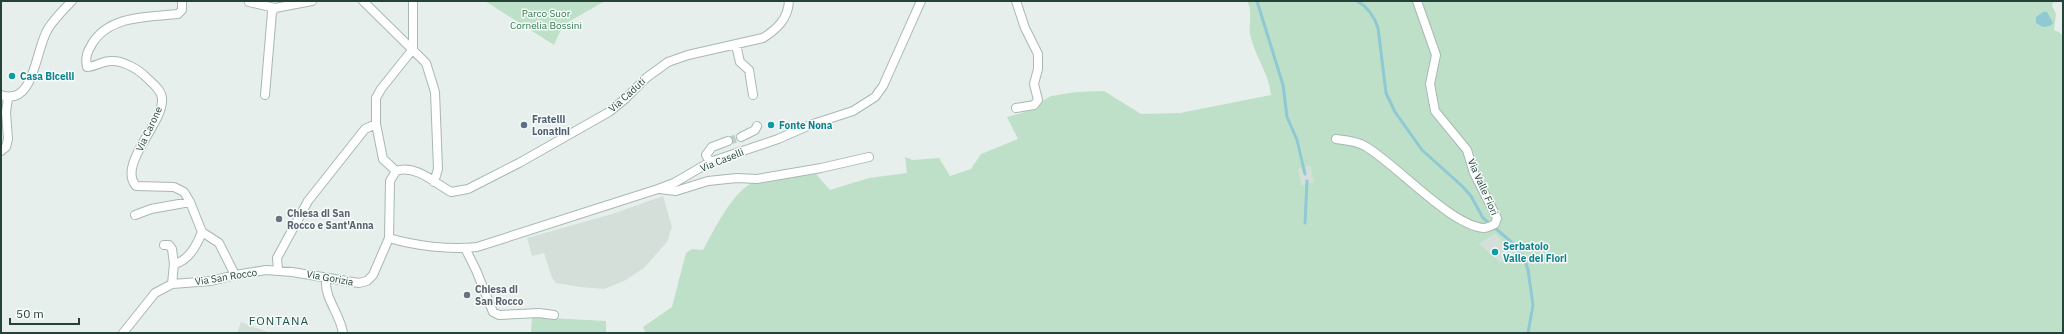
<svg xmlns="http://www.w3.org/2000/svg" width="2064" height="334" viewBox="0 0 2064 334" font-family="'IBM Plex Sans',sans-serif">
  <style>
    .built { fill: #d4dfda }
    .green { fill: #bfe0c8; fill-rule: evenodd }
    .water { fill: #8ec9d4 }
    .lines { fill: none; stroke-linecap: round; stroke-linejoin: round }
    .stream { stroke: #8ec9d4; stroke-width: 3 }
    .street-tunnel { stroke: #bfccc8; stroke-width: 8; stroke-dasharray: 8 4; stroke-linecap: butt }
    .street-casing { stroke: #a8b8b2; stroke-width: 10 }
    .street { stroke: #fff; stroke-width: 8 }
    .culture-dot { fill: #0f9aa8; stroke: #f7fbf9; stroke-width: 1.5 }
    .service-dot { fill: #5c6f8a; stroke: #f7fbf9; stroke-width: 1.5 }
    .worship-dot { fill: #6b7280; stroke: #f7fbf9; stroke-width: 1.5 }
    .labels { text-anchor: middle; dominant-baseline: central; stroke-width: 3; stroke-linejoin: round; paint-order: stroke }
    .park-label { font-size: 10px; fill: #2d7a4b; stroke: #f7fbf9 }
    .culture-label { font-size: 10px; font-weight: bold; fill: #0d838f; stroke: #f7fbf9; text-anchor: start }
    .street-label { font-size: 10px; fill: #24423a; stroke: #f7fbf9 }
    .service-label { font-size: 10px; font-weight: bold; fill: #4e5e75; stroke: #f7fbf9; text-anchor: start }
    .worship-label { font-size: 10px; font-weight: bold; fill: #5b616d; stroke: #f7fbf9; text-anchor: start }
    .quarter-label { font-size: 12px; letter-spacing: 1px; fill: #1f5548; stroke: #f7fbf9 }
  </style>
  <rect width="100%" height="100%" fill="#e6efeb"/>
  <path class="built" d="M1310,166L1314,182L1302,185L1298,169Z
    M663,196L672,227L667,242L644,268L624,281L604,289L580,287L556,283L552,278L544,253L532,256L527,238L612,214Z
    M1495,234L1516,256L1500,263L1479,244Z
    M241,322L270,333H237Z"/>
  <path class="green" d="M485,1H605L563,25L554,45Z
    M1247,1H2054L2052,5L2056,14L2054,30L2059,32L2063,36V333H646L643,327L672,307L686,253L692,249L703,250C713,232 734,188 755,182C774,177 797,177 816,174L830,190L869,178L907,173L905,157L913,160L939,158L950,176L971,169L981,154L1018,139L1007,117L1022,113L1051,96L1077,92L1104,91L1141,114L1180,113L1271,95C1269,74 1256,58 1251,38C1247,26 1254,13 1247,1ZM1310,166L1314,182L1302,185L1298,169ZM1495,234L1516,256L1500,262L1479,244Z
    M532,317L606,321V333H531Z"/>
  <path class="water" d="M2043,12H2047L2053,23L2050,26L2043,27L2036,23V17Z"/>
  <g class="lines">
    <path class="stream" d="M1257,1L1283,85L1287,117L1297,140L1305,174
      M1357,1C1368,7 1374,16 1378,28L1386,93L1395,112L1422,150L1462,186L1471,196L1483,218L1514,244L1525,260L1528,270L1533,305L1528,333
      M1305,223L1307,181"/>
    <path class="street-tunnel" d="M728,141L741,137"/>
    <defs>
      <path id="street" d="M182,1V10L178,14C149,17 109,15 92,44C87,52 85,58 87,67C95,67 102,61 111,61C122,60 138,69 146,77C152,83 162,90 162,99C164,123 117,164 136,186L174,187L184,192L190,202L202,232L219,243L235,275
        M363,1L426,63L435,92L438,169L434,182
        M1016,1L1025,28L1038,54V69L1034,84L1038,100L1034,105L1016,108
        M249,2L275,8
        M736,45L740,62L749,70L753,95
        M1,95C35,107 35,49 48,29C54,19 64,9 72,1
        M265,95L272,12L275,8L312,1
        M741,137L755,130L757,126
        M1336,139C1345,140 1357,141 1365,146C1396,164 1451,226 1484,228C1488,228 1492,225 1495,224L1497,218L1474,173L1467,150L1435,111L1430,84L1436,55L1417,1
        M1,151L6,147L8,139L6,112L8,98
        M710,162L706,155L712,147L728,141
        M396,171L383,159L376,124V98L381,89L413,49V1
        M659,189L676,191L708,181L737,178L757,179L821,168L869,157
        M135,215L151,209L190,202
        M389,238C416,246 449,250 477,247L658,189L674,183L710,162L778,139L810,125L853,111L875,97L883,86L921,1
        M164,245H169L172,249L174,264
        M465,248L476,270L493,312L499,315L539,313L554,315
        M278,270L277,258L308,201L365,129L376,124
        M326,278C324,299 340,313 343,333
        M172,284L174,264C189,261 197,245 202,232
        M123,333L155,293L172,284L211,281L235,275L266,270L292,272L359,283L367,281L373,275L389,238L390,181L396,171C415,164 435,183 451,192L468,189L519,163L609,112L625,99L646,78L668,62L688,55L763,38C777,29 788,19 789,1"/>
    </defs>
    <use href="#street" class="street-casing"/>
    <use href="#street" class="street"/>
  </g>
  <g class="culture-dot">
    <circle cx="12" cy="76" r="4"/>
    <circle cx="771" cy="125" r="4"/>
    <circle cx="1495" cy="252" r="4"/>
  </g>
  <circle class="service-dot" cx="524" cy="125" r="4"/>
  <g class="worship-dot">
    <circle cx="279" cy="219" r="4"/>
    <circle cx="467" cy="295" r="4"/>
  </g>
  <g class="labels">
    <g class="park-label">
      <text x="546" y="13">Parco Suor<tspan x="546" dy="12">Cornelia Bossini</tspan></text>
    </g>
    <g class="culture-label">
      <text x="20" y="76">Casa Bicelli</text>
      <text x="779" y="125">Fonte Nona</text>
      <text x="1503" y="246">Serbatoio<tspan x="1503" dy="12">Valle dei Fiori</tspan></text>
    </g>
    <g class="street-label">
      <text transform="translate(627 95) rotate(-42)">Via Caduti</text>
      <text transform="translate(149 129) rotate(-65)">Via Carone</text>
      <text transform="translate(722 160) rotate(-22)">Via Caselli</text>
      <text transform="translate(1483 187) rotate(66)">Via Valle Fiori</text>
      <text transform="translate(226 277) rotate(-9)">Via San Rocco</text>
      <text transform="translate(330 278) rotate(10)">Via Gorizia</text>
    </g>
    <g class="service-label">
      <text x="532" y="119">Fratelli<tspan x="532" dy="12">Lonatini</tspan></text>
    </g>
    <g class="worship-label">
      <text x="287" y="213">Chiesa di San<tspan x="287" dy="12">Rocco e Sant'Anna</tspan></text>
      <text x="475" y="289">Chiesa di<tspan x="475" dy="12">San Rocco</tspan></text>
    </g>
    <g class="quarter-label">
      <text x="279" y="320">FONTANA</text>
    </g>
  </g>
  <rect width="2064" height="334" fill="none" stroke="#24423a" stroke-width="4"/>
  <path d="M10 318v6h69v-6" fill="none" stroke="#24423a" stroke-width="2"/>
  <text x="16" y="318" font-size="12" fill="#24423a" stroke="#f7fbf9" stroke-width="3" paint-order="stroke">50 m</text>
</svg>
